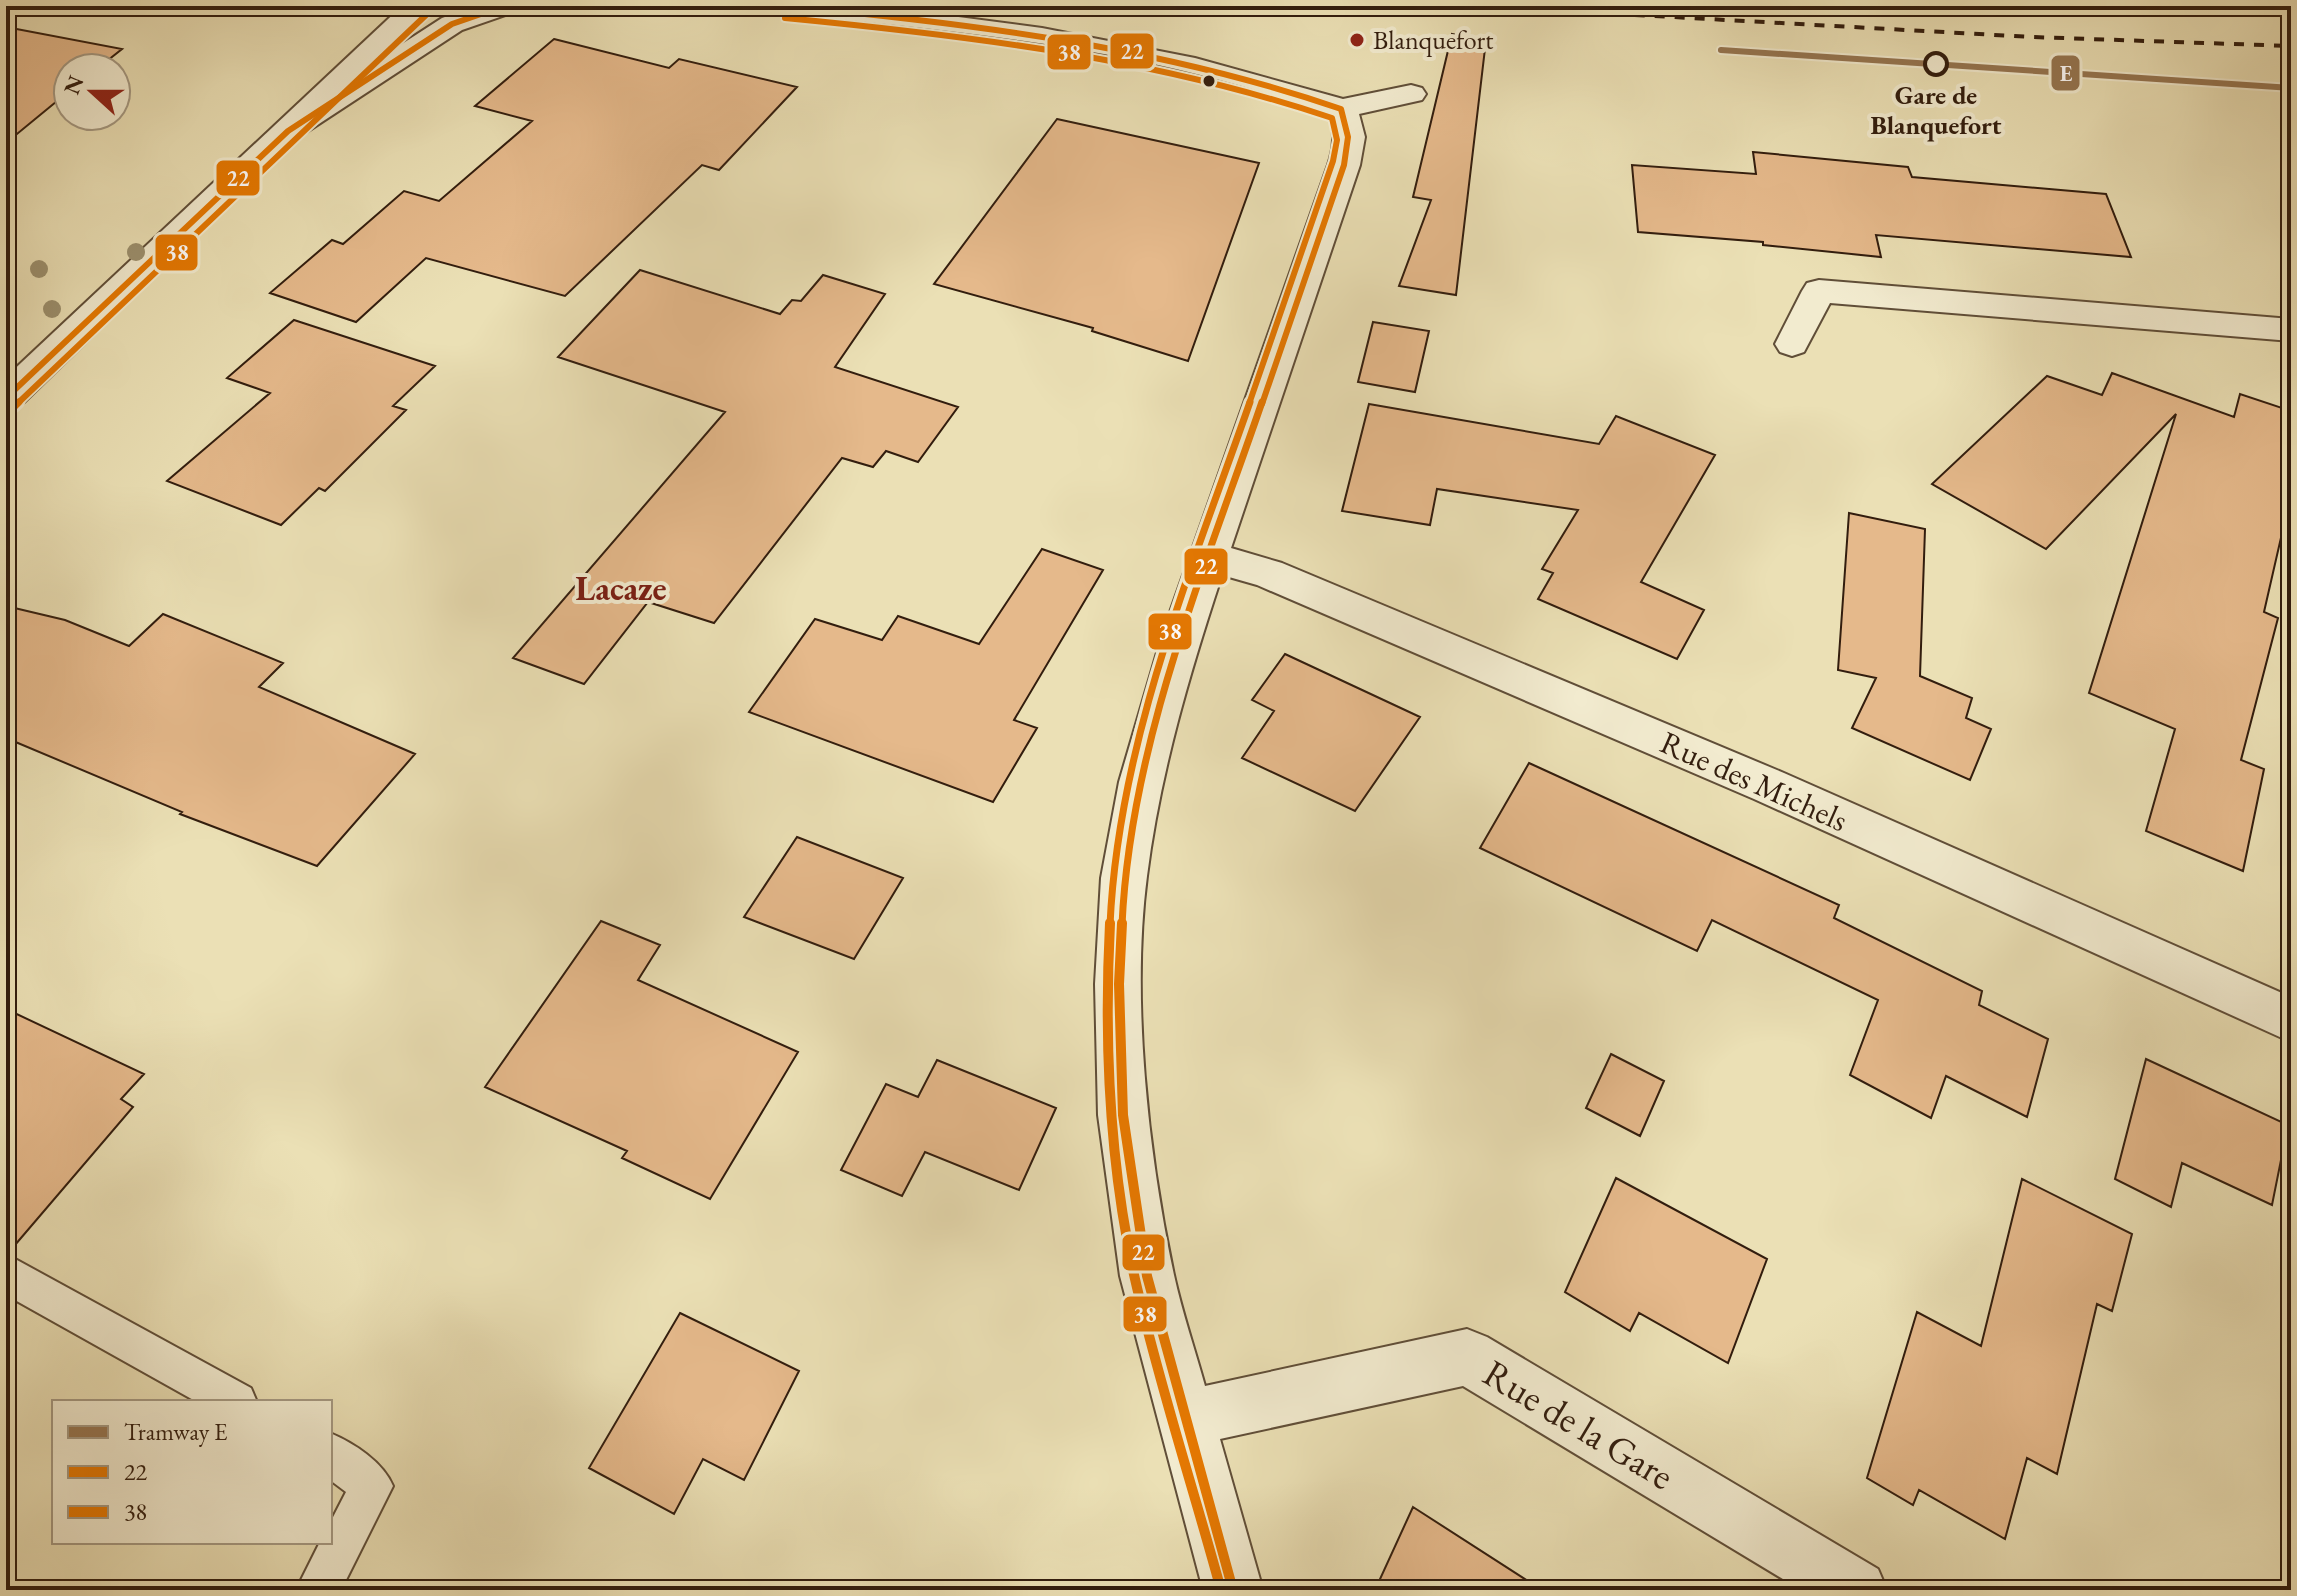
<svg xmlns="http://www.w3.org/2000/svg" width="2297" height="1596" viewBox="0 0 2297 1596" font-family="'EB Garamond',serif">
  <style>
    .building { fill: #e5b98b; stroke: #321d0e; stroke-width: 2 }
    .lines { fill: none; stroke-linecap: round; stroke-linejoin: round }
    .service-casing { stroke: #604e38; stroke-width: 4 }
    .minor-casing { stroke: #604e38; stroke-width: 4 }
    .tertiary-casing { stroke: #604e38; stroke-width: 4 }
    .service { fill: #f2ebcf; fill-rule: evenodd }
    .minor { fill: #f2ebcf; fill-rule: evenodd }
    .tertiary { fill: #f2ebcf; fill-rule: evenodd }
    .rail { stroke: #321d0e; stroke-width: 4; stroke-dasharray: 10 10; stroke-linecap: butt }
    .bus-1-far2-casing { stroke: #f2ebcf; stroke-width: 10 }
    .bus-1-far1-casing { stroke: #f2ebcf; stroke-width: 13 }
    .bus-1-casing { stroke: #f2ebcf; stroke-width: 16 }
    .bus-2-far2-casing { stroke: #f2ebcf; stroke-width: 10 }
    .bus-2-far1-casing { stroke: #f2ebcf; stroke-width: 13 }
    .bus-2-casing { stroke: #f2ebcf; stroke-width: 16 }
    .bus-1-far2 { stroke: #e57801; stroke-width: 6 }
    .bus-1-far1 { stroke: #e57801; stroke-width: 7 }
    .bus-1 { stroke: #e57801; stroke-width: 10 }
    .bus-2-far2 { stroke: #e57802; stroke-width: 6 }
    .bus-2-far1 { stroke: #e57802; stroke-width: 7 }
    .bus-2 { stroke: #e57802; stroke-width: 10 }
    .tram-1-casing { stroke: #f2ebcf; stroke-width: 10 }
    .tram-1 { stroke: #967651; stroke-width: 6 }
    .tree { fill: #9c906e }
    .poi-dot { fill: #8f2418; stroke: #f2ebcf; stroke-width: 3 }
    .stop-dot { fill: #f2ebcf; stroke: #321d0e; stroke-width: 4 }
    .bus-dot { fill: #321d0e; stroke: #f2ebcf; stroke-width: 3 }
    .labels { text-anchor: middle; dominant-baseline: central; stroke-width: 8; stroke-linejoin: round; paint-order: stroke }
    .far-poi-label { font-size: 26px; fill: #321d0e; stroke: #f2ebcf; text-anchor: start }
    .far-stop-label { font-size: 26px; font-weight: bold; fill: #321d0e; stroke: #f2ebcf }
    .street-label { font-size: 32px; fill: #321d0e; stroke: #f2ebcf }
    .neighbourhood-label { font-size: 34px; font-weight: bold; fill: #7a1f14; stroke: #f2ebcf }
    .near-street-label { font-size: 38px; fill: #321d0e; stroke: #f2ebcf }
    .line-badge { stroke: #f2ebcf; stroke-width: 3 }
    .badge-label { font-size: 22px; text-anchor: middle; font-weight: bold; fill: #fff }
  </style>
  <rect width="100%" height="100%" fill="#ebe0b5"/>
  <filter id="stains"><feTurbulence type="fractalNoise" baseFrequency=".0025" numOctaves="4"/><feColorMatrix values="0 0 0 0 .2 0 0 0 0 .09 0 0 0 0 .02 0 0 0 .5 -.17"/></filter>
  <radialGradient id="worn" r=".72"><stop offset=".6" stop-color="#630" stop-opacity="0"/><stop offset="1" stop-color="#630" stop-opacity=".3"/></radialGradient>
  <path class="building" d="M6,27L122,49L98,68H68V92L6,143Z
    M1452,34L1486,40L1456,295L1399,286L1431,200L1413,197Z
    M554,39L669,68L679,59L797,87L719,170L702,165L565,296L426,258L356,322L270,293L332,240L343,244L404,191L439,201L532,121L475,106Z
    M1057,119L1259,163L1188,361L1092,331L1093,328L934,284Z
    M1753,152L1908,167L1912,177L2106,194L2131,257L1876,235L1881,257L1763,245V242L1638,232L1632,165L1756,174Z
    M640,270L780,314L792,300L801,301L823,275L885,294L835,367L958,407L918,462L886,451L873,467L842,458L714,623L648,602L584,684L513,658L725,412L558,357Z
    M294,320L435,366L393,406L406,410L325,491L319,488L281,525L167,481L270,393L227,378Z
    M1373,322L1429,331L1415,392L1358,382Z
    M2112,373L2234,417L2240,394L2291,411V494L2264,612L2278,618L2241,760L2264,769L2243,871L2146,831L2175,729L2089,693L2176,414L2046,549L1932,484L2047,376L2102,395Z
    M1369,404L1599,444L1616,416L1715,455L1641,582L1704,610L1677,659L1538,599L1553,573L1542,569L1578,510L1437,489L1430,525L1342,511Z
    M1849,513L1925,529L1920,676L1972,698L1966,718L1991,729L1970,780L1852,728L1876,678L1838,670Z
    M1042,549L1103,570L1014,720L1037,728L993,802L749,712L815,619L882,640L898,616L979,644Z
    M6,606L65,620L129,646L163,614L283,663L259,687L415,754L317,866L180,814L182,812L6,738Z
    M1285,654L1420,717L1355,811L1242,758L1274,711L1252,700Z
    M1529,763L1839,905L1834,918L1982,991L1979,1005L2048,1039L2027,1117L1946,1076L1931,1118L1850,1075L1878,1000L1712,920L1697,951L1480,848Z
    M797,837L903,878L854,959L744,917Z
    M601,921L660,945L638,980L798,1052L710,1199L622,1158L627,1151L485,1087Z
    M6,1009L144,1074L121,1099L133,1107L9,1252Z
    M1611,1054L1664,1081L1640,1136L1586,1108Z
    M2146,1059L2288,1125L2272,1205L2182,1163L2171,1207L2115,1179Z
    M937,1060L1056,1108L1019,1190L925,1152L902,1196L841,1170L886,1084L918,1097Z
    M1616,1178L1767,1259L1728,1363L1639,1313L1630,1331L1565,1292Z
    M2022,1179L2132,1234L2112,1311L2097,1304L2057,1474L2027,1458L2005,1539L1919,1490L1913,1505L1867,1478L1917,1312L1981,1346Z
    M680,1313L799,1371L744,1480L703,1459L674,1514L589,1468Z
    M1413,1507L1542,1590H1375Z"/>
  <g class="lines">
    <defs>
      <path id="service" d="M6,1254L251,1388L257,1402H197L6,1295Z
        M330,1433C354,1443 383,1462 393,1486L341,1590H296L320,1542H330V1523L346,1492L330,1480Z"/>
      <path id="minor" d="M477,6H518L514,12L462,30L299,137H277L273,131L277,125L442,18Z
        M772,6H874L1042,28L1195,58L1343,99L1411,85L1422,88L1426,94L1422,100L1359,114L1365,137L1360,165L1231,548L1282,563L1784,773L2291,997V1042L1754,799L1257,585L1222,575C1190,672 1160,773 1147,876C1131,999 1148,1153 1174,1275C1182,1312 1195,1350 1205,1386L1467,1329L1487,1337L1878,1569L1887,1590H1801L1463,1386L1220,1439L1263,1590H1203L1120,1276L1098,1115L1095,984L1101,878L1119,782L1163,632L1328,165C1334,147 1335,133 1329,115C1161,50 964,31 786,14L776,12Z
        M1819,280L2291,319V341L1830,303L1804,352L1792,356L1780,352L1775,344L1802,291L1807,283Z"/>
      <path id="tertiary" d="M402,6H432L19,407L6,410V377Z"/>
    </defs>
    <use href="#service" class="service-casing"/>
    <use href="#minor" class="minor-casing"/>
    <use href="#tertiary" class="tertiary-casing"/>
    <use href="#service" class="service"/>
    <use href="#minor" class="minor"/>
    <use href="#tertiary" class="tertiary"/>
    <path class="rail" d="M1475,6L2032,37L2291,46"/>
    <defs>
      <path id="bus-1-far2" d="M786,6C975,24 1161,47 1341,109L1348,137L1344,165L1262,404
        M6,398L288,131L452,24L504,6"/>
      <path id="bus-1-far1" d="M1122,925C1130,745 1204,571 1262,402"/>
      <path id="bus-1" d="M1122,923L1119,984L1123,1115L1147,1276L1233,1590"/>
      <path id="bus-2-far2" d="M785,18C971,36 1154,58 1332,118L1337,140L1333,161L1249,404
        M17,404L426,15"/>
      <path id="bus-2-far1" d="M14,407L19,402
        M1110,925C1118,744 1191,571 1250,402"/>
      <path id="bus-2" d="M1110,923C1104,1041 1109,1163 1135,1279C1159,1384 1193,1487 1221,1590"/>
    </defs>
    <use href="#bus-1-far2" class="bus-1-far2-casing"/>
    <use href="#bus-1-far1" class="bus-1-far1-casing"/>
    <use href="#bus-1" class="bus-1-casing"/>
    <use href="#bus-2-far2" class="bus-2-far2-casing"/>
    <use href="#bus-2-far1" class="bus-2-far1-casing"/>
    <use href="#bus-2" class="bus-2-casing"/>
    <use href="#bus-1-far2" class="bus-1-far2"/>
    <use href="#bus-1-far1" class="bus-1-far1"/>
    <use href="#bus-1" class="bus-1"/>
    <use href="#bus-2-far2" class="bus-2-far2"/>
    <use href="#bus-2-far1" class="bus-2-far1"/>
    <use href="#bus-2" class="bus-2"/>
    <defs>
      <path id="tram-1" d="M1721,50L2291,88"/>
    </defs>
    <use href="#tram-1" class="tram-1-casing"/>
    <use href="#tram-1" class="tram-1"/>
  </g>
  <g class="tree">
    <circle cx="136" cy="252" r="9"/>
    <circle cx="39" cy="269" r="9"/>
    <circle cx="52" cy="309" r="9"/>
  </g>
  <circle class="poi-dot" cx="1357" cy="40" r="8"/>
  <circle class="stop-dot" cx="1936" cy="64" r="11"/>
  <circle class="bus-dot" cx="1209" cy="81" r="7"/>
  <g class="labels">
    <g class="far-poi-label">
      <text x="1373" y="40">Blanquefort</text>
    </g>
    <g class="far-stop-label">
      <text x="1936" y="95">Gare de<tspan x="1936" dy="30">Blanquefort</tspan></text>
    </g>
    <g class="street-label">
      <text transform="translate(1754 781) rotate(24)">Rue des Michels</text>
    </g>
    <g class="neighbourhood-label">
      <text x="621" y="588">Lacaze</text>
    </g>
    <g class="near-street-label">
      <text transform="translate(1579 1424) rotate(31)">Rue de la Gare</text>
    </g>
  </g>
  <g class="line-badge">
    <rect x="1109" y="32" width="46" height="38" rx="8" fill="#e57801"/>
    <rect x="1046" y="33" width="46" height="38" rx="8" fill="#e57802"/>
    <rect x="2050" y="54" width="31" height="38" rx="8" fill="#967651"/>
    <rect x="215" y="159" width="46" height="38" rx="8" fill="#e57801"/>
    <rect x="154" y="233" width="45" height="39" rx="8" fill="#e57802"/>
    <rect x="1183" y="547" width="46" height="39" rx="8" fill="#e57801"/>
    <rect x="1147" y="612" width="46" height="39" rx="8" fill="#e57802"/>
    <rect x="1121" y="1233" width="45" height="39" rx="8" fill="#e57801"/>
    <rect x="1122" y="1295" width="46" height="38" rx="8" fill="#e57802"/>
  </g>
  <g class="badge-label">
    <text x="1132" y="59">22</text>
    <text x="1069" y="60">38</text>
    <text x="2066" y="81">E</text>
    <text x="238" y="186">22</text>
    <text x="177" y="260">38</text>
    <text x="1206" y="574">22</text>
    <text x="1170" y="639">38</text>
    <text x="1143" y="1260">22</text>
    <text x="1145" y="1322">38</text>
  </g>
  <rect width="2297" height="1596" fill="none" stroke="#ebe0b5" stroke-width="32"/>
  <rect x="8" y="8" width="2281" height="1580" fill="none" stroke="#321d0e" stroke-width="4"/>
  <rect x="16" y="16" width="2265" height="1564" fill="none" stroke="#321d0e" stroke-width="2"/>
  <rect x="52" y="1400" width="280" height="144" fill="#f2ebcf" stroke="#a59982" stroke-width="2"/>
  <rect x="68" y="1426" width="40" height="12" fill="#967651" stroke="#a59982" stroke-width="2"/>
  <text x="124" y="1440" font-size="24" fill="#321d0e">Tramway E</text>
  <rect x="68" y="1466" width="40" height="12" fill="#e57801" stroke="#a59982" stroke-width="2"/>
  <text x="124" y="1480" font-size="24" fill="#321d0e">22</text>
  <rect x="68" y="1506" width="40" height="12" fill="#e57802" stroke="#a59982" stroke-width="2"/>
  <text x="124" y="1520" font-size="24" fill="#321d0e">38</text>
  <g transform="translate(92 92) rotate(291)"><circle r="38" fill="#f2ebcf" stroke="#a59982" stroke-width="2"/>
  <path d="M0-6L14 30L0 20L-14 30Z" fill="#8f2418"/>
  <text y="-12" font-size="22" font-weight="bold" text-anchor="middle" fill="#321d0e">N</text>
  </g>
  <rect width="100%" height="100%" filter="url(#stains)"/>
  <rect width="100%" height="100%" fill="url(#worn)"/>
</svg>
